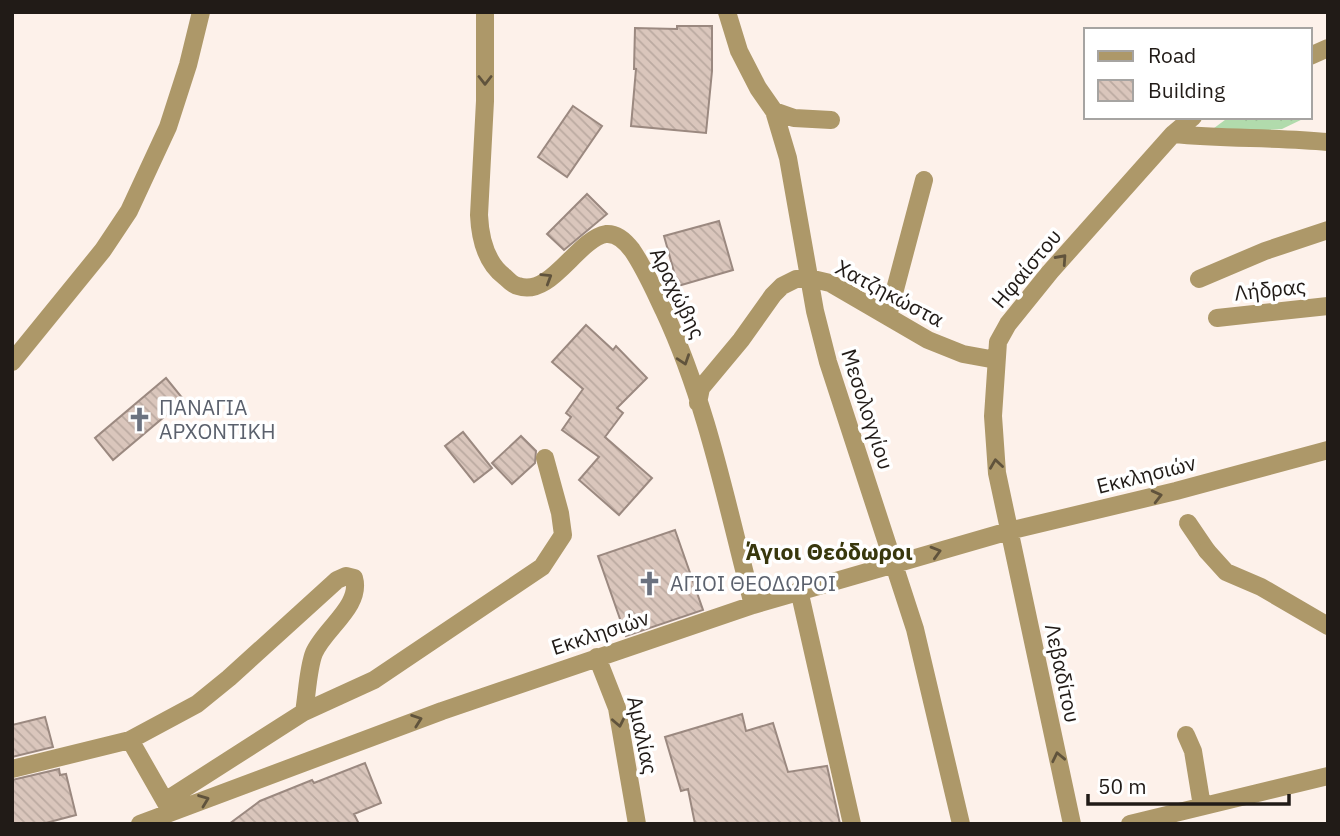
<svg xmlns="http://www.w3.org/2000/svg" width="1340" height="836" viewBox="0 0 1340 836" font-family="'IBM Plex Sans',sans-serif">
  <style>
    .park { fill: url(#park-crowns) }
    .building { fill: url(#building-back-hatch); stroke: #9b8980; stroke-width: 2 }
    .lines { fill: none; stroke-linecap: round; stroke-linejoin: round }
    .pedestrian { stroke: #ad9869; stroke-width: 18 }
    .minor { stroke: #ad9869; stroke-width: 18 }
    .oneway { stroke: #60533c }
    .labels { text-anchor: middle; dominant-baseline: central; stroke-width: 7; stroke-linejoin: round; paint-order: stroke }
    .street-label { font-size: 21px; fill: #211b17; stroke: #fff }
    .worship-label { font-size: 21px; fill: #5b616d; stroke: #fff; text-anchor: start }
    .neighbourhood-label { font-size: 23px; font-weight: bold; fill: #38370d; stroke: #fff }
  </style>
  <defs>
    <pattern id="park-crowns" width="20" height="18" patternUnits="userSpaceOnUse" patternTransform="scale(1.75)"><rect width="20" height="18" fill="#b1dbac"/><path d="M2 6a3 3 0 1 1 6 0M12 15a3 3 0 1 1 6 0" fill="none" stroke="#98bb93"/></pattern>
    <pattern id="building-back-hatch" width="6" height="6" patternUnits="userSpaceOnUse" patternTransform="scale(1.75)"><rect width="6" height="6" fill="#dac6bc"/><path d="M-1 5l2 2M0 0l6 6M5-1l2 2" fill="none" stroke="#bbaaa1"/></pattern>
  </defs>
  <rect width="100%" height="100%" fill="#fdf1ea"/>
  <path class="park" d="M1229,117H1307L1282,129L1206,134Z"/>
  <path class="building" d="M677,26H712V71L706,133L631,126L636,69H634L635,28L677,29Z
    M573,106L602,126L567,177L538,157Z
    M587,194L607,214L564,250L547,234Z
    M719,221L733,270L678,286L664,236Z
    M586,325L613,350L616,346L647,378L617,408L623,413L605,437L652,478L619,515L579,480L599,457L562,430L571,417L566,413L583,389L552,362Z
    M166,378L184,400L113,460L95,438Z
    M463,432L492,468L474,482L445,446Z
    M521,436L536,451L535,463L512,484L492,463Z
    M675,530L703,610L626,636L598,556Z
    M742,714L746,731L773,723L788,772L827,766L840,824H695L688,789L681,791L665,737Z
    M45,717L53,747L12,757V725Z
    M365,763L381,803L354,814L359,824H229L260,801L312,780L314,783Z
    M59,769L60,775L66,774L76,815L42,824H12V780Z"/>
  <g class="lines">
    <path class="pedestrian" d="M1188,523L1207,551"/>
    <path class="minor" d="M485,12V101L479,215C480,237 486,263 505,277C508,280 513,285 518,286C551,298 577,239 606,234C617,233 626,242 632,250C645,269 654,290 664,311C707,403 727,506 753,605
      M727,12L739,51L758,88L774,111L788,158L815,311L828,362L915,629L961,824
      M1310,56L1328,48
      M774,111L794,118L831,120
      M1173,134C1225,139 1276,137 1328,142
      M1199,279L1265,251L1328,230
      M888,316L924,180
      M1217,318L1328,306
      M12,362L103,250L129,211L168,127L188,65L201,12
      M698,403L701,388L741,340L773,295L782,286L796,279H813L830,283L928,340L963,354L996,360
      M1207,551L1226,572L1261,587L1328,626
      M799,590L852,824
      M597,657L617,708L637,824
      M1186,735L1193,751L1202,806
      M130,740L170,810
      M12,769L130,740L197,704L229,678L337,580L346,576L354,578C362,606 324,629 314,653C308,668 307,695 304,712
      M165,801L304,712L374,680L542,567L563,535L560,513L545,458
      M140,824L442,711L753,605L1009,531L1176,491L1328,450
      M1072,824L997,473L993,416L998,342L1008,324L1050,272L1173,134L1193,117
      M1130,824L1328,776"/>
  </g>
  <defs><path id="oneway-chevron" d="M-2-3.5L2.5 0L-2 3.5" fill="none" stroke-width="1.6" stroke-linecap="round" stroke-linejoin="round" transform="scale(1.75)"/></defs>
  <g class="oneway">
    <use href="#oneway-chevron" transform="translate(485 80) rotate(90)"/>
    <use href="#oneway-chevron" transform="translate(1062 259) rotate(-48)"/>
    <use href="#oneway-chevron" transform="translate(547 278) rotate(-32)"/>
    <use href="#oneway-chevron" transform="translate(684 360) rotate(71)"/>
    <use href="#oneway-chevron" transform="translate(996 464) rotate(-98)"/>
    <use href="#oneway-chevron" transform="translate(1157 496) rotate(-14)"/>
    <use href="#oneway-chevron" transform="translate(936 552) rotate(-16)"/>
    <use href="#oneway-chevron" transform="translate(417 720) rotate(-20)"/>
    <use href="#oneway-chevron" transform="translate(619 722) rotate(79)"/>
    <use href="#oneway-chevron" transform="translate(1058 757) rotate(-102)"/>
    <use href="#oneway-chevron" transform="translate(204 800) rotate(-21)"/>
  </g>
  <defs>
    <symbol id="church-bare" viewBox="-9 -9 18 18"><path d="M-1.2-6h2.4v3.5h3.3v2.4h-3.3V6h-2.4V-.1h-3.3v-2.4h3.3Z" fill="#6b7280" stroke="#fff" stroke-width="2.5" paint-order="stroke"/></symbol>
  </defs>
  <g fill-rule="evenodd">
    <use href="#church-bare" x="122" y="402" width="35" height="35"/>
    <use href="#church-bare" x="632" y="566" width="35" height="35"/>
  </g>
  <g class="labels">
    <g class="street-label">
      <text transform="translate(1026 268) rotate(-50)">Ηφαίστου</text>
      <text transform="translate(1270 289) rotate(-6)">Λήδρας</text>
      <text transform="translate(678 293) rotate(64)">Αραχώβης</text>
      <text transform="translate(890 293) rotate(28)">Χατζηκώστα</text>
      <text transform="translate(868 409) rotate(72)">Μεσολογγίου</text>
      <text transform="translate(1146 474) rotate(-14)">Εκκλησιών</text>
      <text transform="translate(600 632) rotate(-18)">Εκκλησιών</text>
      <text transform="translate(1063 673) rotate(78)">Λεβαδίτου</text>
      <text transform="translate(643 735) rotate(78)">Αμαλίας</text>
    </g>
    <g class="worship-label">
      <text x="159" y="407">ΠΑΝΑΓΙΑ<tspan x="159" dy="24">ΑΡΧΟΝΤΙΚΗ</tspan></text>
      <text x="670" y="583">ΑΓΙΟΙ ΘΕΟΔΩΡΟΙ</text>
    </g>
    <g class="neighbourhood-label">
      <text x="829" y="551">Άγιοι Θεόδωροι</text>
    </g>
  </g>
  <rect width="1340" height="836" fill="none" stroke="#211b17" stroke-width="28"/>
  <rect x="1084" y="28" width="228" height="91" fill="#ffffff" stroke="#a6a4a2" stroke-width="2"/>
  <rect x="1098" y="51" width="35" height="10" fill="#ad9869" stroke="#a6a4a2" stroke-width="2"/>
  <text x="1148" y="63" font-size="21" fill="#211b17">Road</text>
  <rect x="1098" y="80" width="35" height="21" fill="url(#building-back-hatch)" stroke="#a6a4a2" stroke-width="2"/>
  <text x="1148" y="98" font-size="21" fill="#211b17">Building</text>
  <path d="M1088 794v10h201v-10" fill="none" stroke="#211b17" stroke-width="3.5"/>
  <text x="1098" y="794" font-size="21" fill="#211b17" stroke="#ffffff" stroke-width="5" paint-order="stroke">50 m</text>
</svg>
